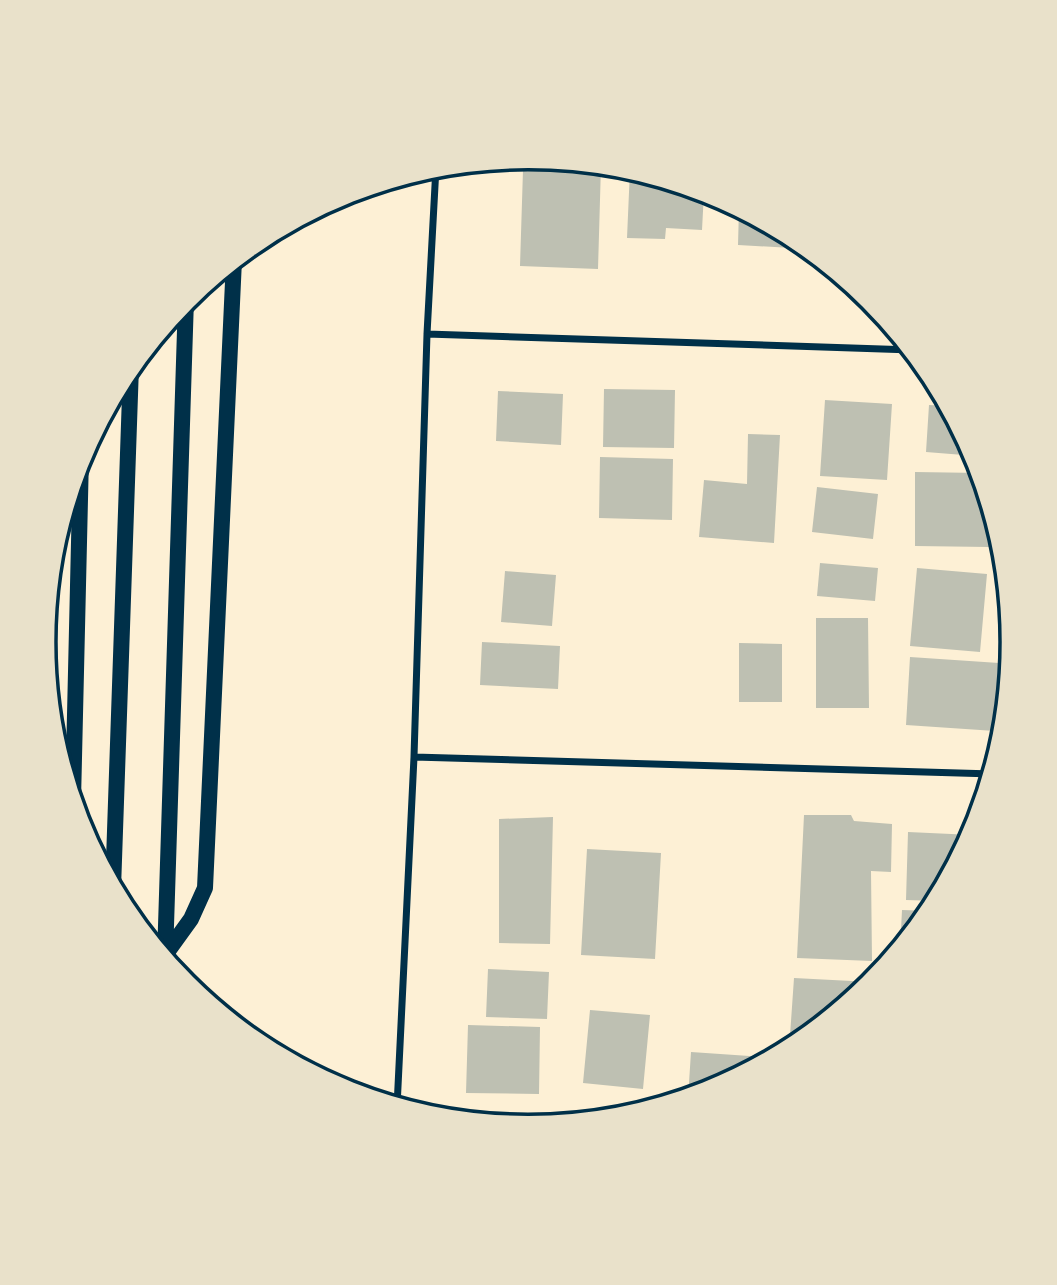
<svg xmlns="http://www.w3.org/2000/svg" width="1057" height="1285" viewBox="0 0 1057 1285" font-family="Jost,sans-serif">
  <style>
    .building { fill: #bec0b2 }
    .lines { fill: none; stroke-linecap: round; stroke-linejoin: round }
    .minor { stroke: #003049; stroke-width: 7 }
    .primary { stroke: #003049; stroke-width: 16 }
    .rim { fill: none; stroke: #003049; stroke-width: 3.5 }
  </style>
  <rect width="100%" height="100%" fill="#fdf0d5"/>
  <path class="building" d="M529,158L601,165L598,269L520,266L523,170L503,169V160Z
    M630,169L704,192L702,230L666,228L665,239L627,238Z
    M739,208L798,240L809,249L738,245Z
    M604,389L675,390L674,448L603,447Z
    M498,391L563,394L561,445L496,441Z
    M825,400L892,404L887,480L820,476Z
    M929,405L949,406L976,456L926,452Z
    M748,434L780,435L774,543L699,537L704,480L747,484Z
    M600,457L673,459L672,520L599,518Z
    M915,472L981,473L990,501L989,547L915,546Z
    M817,487L878,494L873,539L812,532Z
    M820,563L878,568L875,601L817,596Z
    M917,568L987,574L980,652L910,646Z
    M505,571L556,575L552,626L501,622Z
    M816,618H868L869,708H816Z
    M482,642L560,646L558,689L480,685Z
    M739,643L782,644V702H739Z
    M910,657L999,663L995,731L906,725Z
    M804,815H851L854,821L892,824L891,872L871,871L872,961L797,958Z
    M553,817L550,944L499,943V819Z
    M908,832L973,835L937,901L906,900Z
    M587,849L661,853L655,959L581,955Z
    M902,910L932,911L900,950Z
    M488,969L549,972L547,1019L486,1017Z
    M794,978L871,982V985L789,1050Z
    M590,1010L650,1015L643,1089L583,1083Z
    M468,1025L540,1027L539,1094L466,1093Z
    M691,1052L764,1057V1064L714,1090L688,1098Z"/>
  <g class="lines">
    <path class="minor" d="M427,334L912,350
      M414,757L993,774
      M397,1107L414,757L427,334L436,167"/>
    <path class="primary" d="M73,801L81,456
      M113,889L131,366
      M165,955L191,919L205,888L234,260
      M165,957L186,299"/>
  </g>
  <path d="M0 0H1057V1285H0ZM56 642a472 472 0 1 1 944 0a472 472 0 1 1-944 0Z" fill="#e9e1ca" fill-rule="evenodd"/>
  <path class="rim" d="M56 642a472 472 0 1 1 944 0a472 472 0 1 1-944 0Z"/>
</svg>
